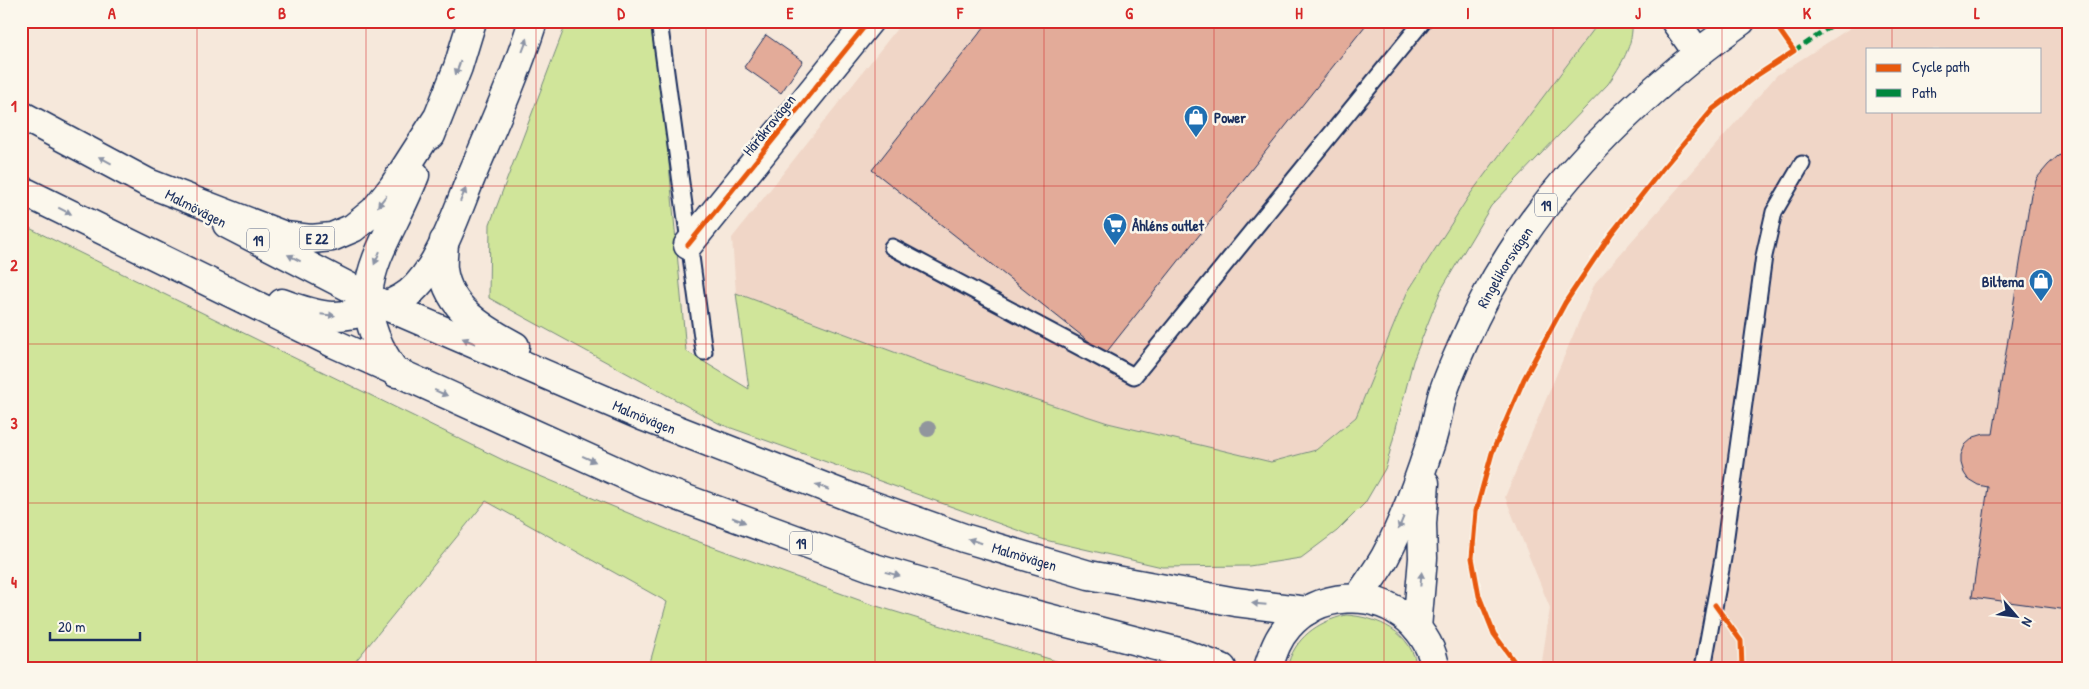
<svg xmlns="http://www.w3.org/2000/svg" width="2089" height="689" viewBox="0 0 2089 689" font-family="'Patrick Hand',sans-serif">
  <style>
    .built { fill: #f0d6c7; fill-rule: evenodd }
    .green { fill: #d0e59a; stroke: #768a7c }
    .building { fill: #e3ab99; stroke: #1b2f5e }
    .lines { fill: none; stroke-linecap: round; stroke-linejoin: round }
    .lane-casing { stroke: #1b2f5e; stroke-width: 19 }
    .street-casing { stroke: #1b2f5e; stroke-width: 31 }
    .primary-casing { stroke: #1b2f5e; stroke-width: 31 }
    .highway-casing { stroke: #1b2f5e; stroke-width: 31 }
    .lane { stroke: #fbf7ec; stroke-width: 15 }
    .street { stroke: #fbf7ec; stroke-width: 28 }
    .primary { stroke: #fbf7ec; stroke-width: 28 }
    .highway { stroke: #fbf7ec; stroke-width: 28 }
    .quiet { stroke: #00873e; stroke-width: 4; stroke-dasharray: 8 4; stroke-linecap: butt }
    .cycleway-casing { stroke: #fbf7ec; stroke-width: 8 }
    .cycleway { stroke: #e8590c; stroke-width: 5 }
    .tree { fill: #91969d }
    .oneway { fill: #8b93a5 }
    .grid { fill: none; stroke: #d62828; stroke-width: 1; stroke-opacity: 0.55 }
    .labels { text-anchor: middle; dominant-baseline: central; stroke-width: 5; stroke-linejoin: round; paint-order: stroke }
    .shield { fill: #fbf7ec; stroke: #5e6b89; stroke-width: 1 }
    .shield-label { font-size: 14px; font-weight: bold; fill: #1b2f5e }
    .poi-label { font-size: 15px; font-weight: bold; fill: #1b2f5e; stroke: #fbf7ec; text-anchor: start }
    .street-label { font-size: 15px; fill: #1b2f5e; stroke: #fbf7ec }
    .neatline { fill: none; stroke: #d62828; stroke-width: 2 }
    .grid-label { font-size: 16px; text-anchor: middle; font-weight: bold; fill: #d62828 }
  </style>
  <rect width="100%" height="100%" fill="#f6e8db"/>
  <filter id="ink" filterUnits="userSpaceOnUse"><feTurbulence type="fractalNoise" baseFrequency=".02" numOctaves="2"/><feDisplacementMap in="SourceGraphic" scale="10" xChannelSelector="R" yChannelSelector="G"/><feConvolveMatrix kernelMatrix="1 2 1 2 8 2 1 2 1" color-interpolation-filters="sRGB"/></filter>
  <g filter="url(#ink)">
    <path class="built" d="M903,21H1600L1471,193L1407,293L1356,417L1316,450L1271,462L1108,423L926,364L736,293L732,238Z
      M1861,21H2068V668H1541L1550,608L1505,497L1595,283L1777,75ZM1868,49H2040V111H1868Z"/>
    <path class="green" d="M567,21H656L686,351L749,389L736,293L926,364L1108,423L1271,462L1316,450L1356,417L1407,293L1471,193L1600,21H1632C1634,45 1621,65 1608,84L1491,206L1441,290L1413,361L1386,467L1365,503L1337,531L1301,558L1249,566L1162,567L1045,540L720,424L489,298L490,224Z
      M21,224L509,463L683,536L870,604L1079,668H652L649,666L667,602L486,501L350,668H21Z
      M1346,615C1378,617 1412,632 1417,668H1287C1294,638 1317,622 1346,615Z"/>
    <path class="building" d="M989,21H1369L1105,354L872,170Z
      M766,35L803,61L781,93L744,67Z
      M2068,152V610L1972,597L1988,487L1978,485L1968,479L1964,473L1961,463V455L1965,445L1974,437L1984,434H1993L2031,194L2037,178L2048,165L2058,156Z"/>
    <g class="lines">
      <defs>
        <path id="lane" d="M659,21L704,352
          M892,247L1134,376L1423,21
          M1703,668L1723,558L1764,256L1774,212L1802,164"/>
        <path id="street" d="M1675,21L1697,52
          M688,245L869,21"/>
        <g id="primary">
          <path d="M21,190L333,343L645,484L871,567L1006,607L1179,652L1222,668"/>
          <path id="s1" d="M227,224L386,306L642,416L860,501L964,538L1089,575L1236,602L1307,611"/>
          <path d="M444,241C444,250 442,260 443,269C448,308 483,329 515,346"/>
          <path d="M282,303C298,309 316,315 333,316C356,316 391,307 409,293C441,267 458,207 474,170C495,121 517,72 533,21"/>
          <path id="s2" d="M1358,598C1367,584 1377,571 1385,557C1404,522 1418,482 1430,445C1436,428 1438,410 1443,393C1448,377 1456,360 1463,344C1520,211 1625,104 1741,21"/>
          <path d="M1417,628L1423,558L1422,524L1425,483"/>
          <path d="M1268,668C1273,653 1277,639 1288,627C1318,592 1373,589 1408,619C1422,632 1433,649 1435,668"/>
        </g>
        <path id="highway" d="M21,115L148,183L285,236L311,239L332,237L353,228L374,211L393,187L438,117
          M431,135L458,67L472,21
          M396,373C337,293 385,252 415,175"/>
      </defs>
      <use href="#lane" class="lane-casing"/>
      <use href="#street" class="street-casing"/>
      <use href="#primary" class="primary-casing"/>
      <use href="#highway" class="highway-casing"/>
      <use href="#lane" class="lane"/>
      <use href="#street" class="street"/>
      <use href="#primary" class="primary"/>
      <use href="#highway" class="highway"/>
      <path class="quiet" d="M1794,51L1839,21"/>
      <defs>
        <path id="cycleway" d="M688,245L869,21
          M1715,605L1741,641L1742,668
          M1517,668L1516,664L1494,634L1479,596L1472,558L1476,511L1492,453L1524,379L1565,303L1611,234L1663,168L1713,109L1756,76L1794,51L1773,21"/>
      </defs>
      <use href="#cycleway" class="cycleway-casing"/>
      <use href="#cycleway" class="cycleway"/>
    </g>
    <circle class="tree" cx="928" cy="429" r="8"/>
    <defs><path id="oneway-solid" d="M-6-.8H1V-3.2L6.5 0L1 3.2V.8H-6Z" transform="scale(1.25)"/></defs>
    <g class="oneway">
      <use href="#oneway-solid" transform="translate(525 45) rotate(-69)"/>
      <use href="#oneway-solid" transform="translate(458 68) rotate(110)"/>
      <use href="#oneway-solid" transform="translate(105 160) rotate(-152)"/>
      <use href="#oneway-solid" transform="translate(463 195) rotate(-67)"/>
      <use href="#oneway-solid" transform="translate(382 201) rotate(128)"/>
      <use href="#oneway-solid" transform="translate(65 211) rotate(26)"/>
      <use href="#oneway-solid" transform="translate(294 258) rotate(-153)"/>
      <use href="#oneway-solid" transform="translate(377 258) rotate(113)"/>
      <use href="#oneway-solid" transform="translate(328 315) rotate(6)"/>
      <use href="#oneway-solid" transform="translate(469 341) rotate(-157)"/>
      <use href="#oneway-solid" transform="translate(441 393) rotate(24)"/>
      <use href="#oneway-solid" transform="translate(589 459) rotate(24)"/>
      <use href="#oneway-solid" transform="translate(822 487) rotate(-158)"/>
      <use href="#oneway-solid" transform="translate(739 520) rotate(21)"/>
      <use href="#oneway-solid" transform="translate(1401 523) rotate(112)"/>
      <use href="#oneway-solid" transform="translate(975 541) rotate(-163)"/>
      <use href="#oneway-solid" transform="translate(893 574) rotate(16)"/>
      <use href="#oneway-solid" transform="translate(1421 579) rotate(-85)"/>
      <use href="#oneway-solid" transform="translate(1259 604) rotate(-175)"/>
    </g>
  </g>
  <path class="grid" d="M197,21V668M366,21V668M536,21V668M706,21V668M875,21V668M1044,21V668M1214,21V668M1384,21V668M1553,21V668M1722,21V668M1892,21V49M1892,111V668M21,186H2068M21,344H2068M21,503H2068"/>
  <defs>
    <symbol id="shop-pin" viewBox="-11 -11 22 30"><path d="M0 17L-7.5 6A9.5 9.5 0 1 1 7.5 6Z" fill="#1f6fb2" stroke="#fbf7ec"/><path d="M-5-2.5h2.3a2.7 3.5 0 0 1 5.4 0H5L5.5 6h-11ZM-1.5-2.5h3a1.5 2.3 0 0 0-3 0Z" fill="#fff"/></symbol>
    <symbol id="supermarket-pin" viewBox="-11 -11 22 30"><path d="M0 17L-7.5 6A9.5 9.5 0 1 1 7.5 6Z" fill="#1f6fb2" stroke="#fbf7ec"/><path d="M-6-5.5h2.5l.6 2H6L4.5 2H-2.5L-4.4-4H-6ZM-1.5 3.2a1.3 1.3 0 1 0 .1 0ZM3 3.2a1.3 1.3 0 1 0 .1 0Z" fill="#fff"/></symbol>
  </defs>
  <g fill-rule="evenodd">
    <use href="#shop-pin" x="1182" y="103" width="28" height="38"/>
    <use href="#supermarket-pin" x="1101" y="211" width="28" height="38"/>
    <use href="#shop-pin" x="2027" y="267" width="28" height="38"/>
  </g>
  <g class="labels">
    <g class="shield">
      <rect x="1535" y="193.5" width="22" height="23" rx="4"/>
      <rect x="299.5" y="226.5" width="35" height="23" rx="4"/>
      <rect x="247" y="228.5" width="22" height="23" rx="4"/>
      <rect x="790" y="531.5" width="22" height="23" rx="4"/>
    </g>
    <g class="shield-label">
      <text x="1546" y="205">19</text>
      <text x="317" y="238">E 22</text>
      <text x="258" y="240">19</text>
      <text x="801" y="543">19</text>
    </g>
    <g class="poi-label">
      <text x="1214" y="117">Power</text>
      <text x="1132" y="225">Åhléns outlet</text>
      <text x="2024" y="281" text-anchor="end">Biltema</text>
    </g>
    <g class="street-label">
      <text transform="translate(769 125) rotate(-51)">Häråkravägen</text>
      <text transform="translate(196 208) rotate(27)">Malmövägen</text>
      <text stroke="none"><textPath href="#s2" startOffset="364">Ringelikorsvägen</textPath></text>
      <text stroke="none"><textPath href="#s1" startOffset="460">Malmövägen</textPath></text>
      <text stroke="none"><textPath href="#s1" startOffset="865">Malmövägen</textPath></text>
    </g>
  </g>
  <rect width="2089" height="689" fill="none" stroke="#fbf7ec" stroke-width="55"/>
  <rect x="1866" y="48" width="175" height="65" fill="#fbf7ec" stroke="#a1a7b3"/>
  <rect x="1876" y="64" width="25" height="8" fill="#e8590c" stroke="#a1a7b3"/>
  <text x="1912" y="72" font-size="15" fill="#1b2f5e">Cycle path</text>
  <rect x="1876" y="89" width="25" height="8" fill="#00873e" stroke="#a1a7b3"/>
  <text x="1912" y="98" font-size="15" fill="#1b2f5e">Path</text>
  <g transform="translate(2016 616) rotate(118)" stroke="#fbf7ec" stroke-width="4" paint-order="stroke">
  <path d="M0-4L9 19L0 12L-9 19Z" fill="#1b2f5e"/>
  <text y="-8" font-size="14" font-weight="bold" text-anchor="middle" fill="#1b2f5e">N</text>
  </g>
  <path d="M50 632v8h90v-8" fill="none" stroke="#1b2f5e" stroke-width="2.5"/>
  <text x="58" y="632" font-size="15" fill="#1b2f5e" stroke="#fbf7ec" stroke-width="4" paint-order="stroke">20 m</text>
  <rect x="28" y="28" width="2034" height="634" class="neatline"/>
  <g class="grid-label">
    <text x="112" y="19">A</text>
    <text x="282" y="19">B</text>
    <text x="451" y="19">C</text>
    <text x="621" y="19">D</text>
    <text x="790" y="19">E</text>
    <text x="960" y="19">F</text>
    <text x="1129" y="19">G</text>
    <text x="1299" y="19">H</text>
    <text x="1468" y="19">I</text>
    <text x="1638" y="19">J</text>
    <text x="1807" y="19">K</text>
    <text x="1977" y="19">L</text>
    <text x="14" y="112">1</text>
    <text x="14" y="271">2</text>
    <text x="14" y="429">3</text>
    <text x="14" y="588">4</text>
  </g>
</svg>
